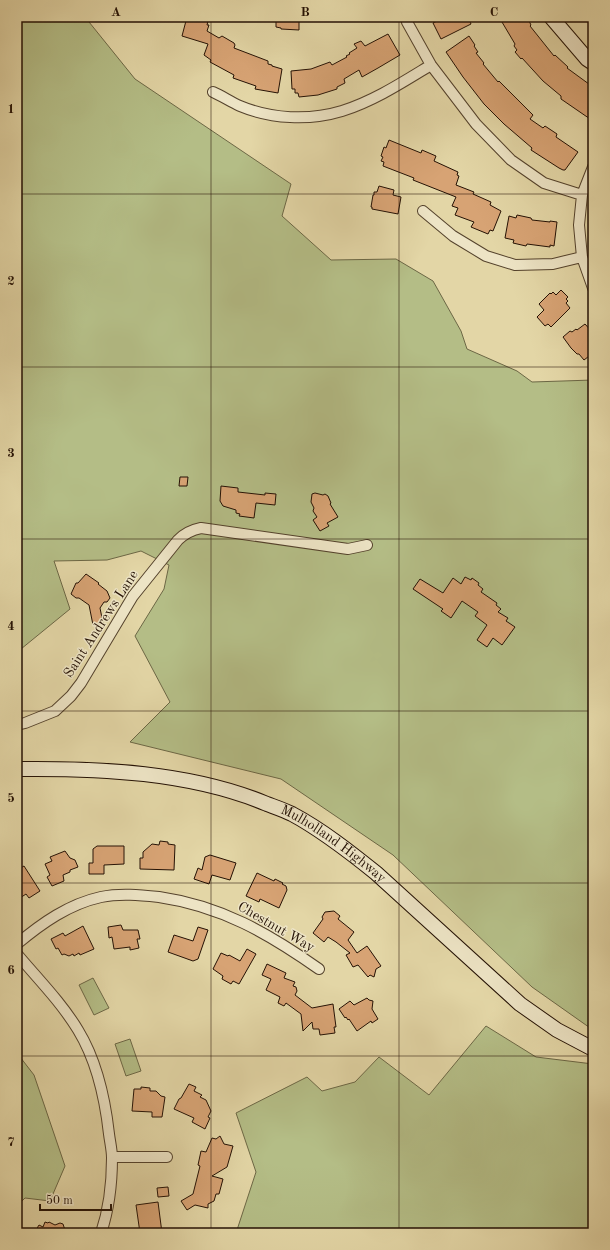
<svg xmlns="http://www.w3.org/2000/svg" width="610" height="1250" viewBox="0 0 610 1250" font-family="'Old Standard TT',serif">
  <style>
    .green { fill: #b4bd86; stroke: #6c6745 }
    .building { fill: #d7a374; stroke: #241104 }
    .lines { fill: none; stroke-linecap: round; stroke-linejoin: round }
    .street-casing { stroke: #54422c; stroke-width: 12 }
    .secondary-casing { stroke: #241104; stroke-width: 16 }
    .street { stroke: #ede4c5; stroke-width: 10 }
    .secondary { stroke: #ede4c5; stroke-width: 14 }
    .grid { fill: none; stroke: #241104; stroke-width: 1; stroke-opacity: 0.55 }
    .labels { text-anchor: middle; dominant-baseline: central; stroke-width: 3; stroke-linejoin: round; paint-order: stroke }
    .street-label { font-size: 14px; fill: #241104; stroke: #ede4c5 }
    .neatline { fill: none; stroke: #241104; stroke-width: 1.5 }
    .grid-label { font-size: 13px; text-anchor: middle; font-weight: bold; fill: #241104 }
  </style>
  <rect width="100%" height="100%" fill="#e3d6a6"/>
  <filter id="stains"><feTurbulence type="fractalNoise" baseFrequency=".005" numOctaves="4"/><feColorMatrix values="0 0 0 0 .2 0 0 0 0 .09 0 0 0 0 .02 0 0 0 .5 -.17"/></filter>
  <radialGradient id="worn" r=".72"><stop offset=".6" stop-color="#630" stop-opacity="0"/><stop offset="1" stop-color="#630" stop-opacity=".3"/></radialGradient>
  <path class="green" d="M17,17H85L135,79L291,184L282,216L331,260L396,259L433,281L461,331L467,349L517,371L532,382L593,380V1030L532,987L393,855L281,779L130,742L170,702L135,636L164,589L169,565L141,551L107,560L54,561L70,609L21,649H17Z
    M93,978L109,1008L94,1015L79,985Z
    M486,1026L536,1057L593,1064V1233H236L256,1172L236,1113L307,1077L322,1091L355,1082L379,1057L429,1095Z
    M130,1039L141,1071L126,1076L115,1044Z
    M17,1053L34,1075L65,1166L50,1201L25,1198L17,1206Z"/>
  <path class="building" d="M187,17H209L207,25H209L207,31L219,38L222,36L234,43L235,45L234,48L268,61V64L272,65V66L282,69L278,93L255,89L256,86L233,78L234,75L210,62L211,60L204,55L208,44L182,36Z
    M276,17H299V30L281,29V28L276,27Z
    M435,17H468L471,24L441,39L433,23L437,21Z
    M499,17H527L531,25L530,26L554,56L555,55L568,67L567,68L593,87V121L561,99V96L543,81L522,58L521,59L515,52L517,50L514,46L515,44Z
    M388,34L400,55L378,68L362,77L359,70L344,79L345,83L337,87V89L318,95L299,97L298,93H295V89H292L291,71L311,69L330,62L332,65L347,57L346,56L350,54L349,53L357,48L354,44L361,41L365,46Z
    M469,36L475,45L474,46L478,52L476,53L484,63L483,64L498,82L499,81L533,115L530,119L543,128L545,126L557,134L556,137L578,152L565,170H563L559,168L531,150L532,148L504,124L484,104L463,77L446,52Z
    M389,140L421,153L422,150L436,156L434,161L458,172L457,175L459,176L456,185L474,192L473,194L491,202L490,205L501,211L493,231L490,230L488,234L471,227L474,222L455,215L458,208L452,206L456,197L413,180L414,178L383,166L384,162L381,161L383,157L381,156L384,147L386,148Z
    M379,186L394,190L393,195L401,197L398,214L372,209V207H371L373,195H374V192H377Z
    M517,215L531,218L532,220L550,222V221L557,222L554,246L550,245V247L527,244L526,246L513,243L514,240L505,238L509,216L516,218Z
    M561,290L568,297L566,299L568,301L566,303L570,308L551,327L548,324L545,326L537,317L544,310L539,304L550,293L551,294L553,292L556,295Z
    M585,324L593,333V353L584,360L579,354H577L571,348L563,337L570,331L572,332L576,329L577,330Z
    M180,477H188L187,486H179Z
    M221,486L238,488V492L265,495V493L276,494L275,505L256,503L254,518L239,516L240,514L236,513V510L223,506L220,501Z
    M315,493L323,495L325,494L328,496L331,503L330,504L338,517L327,523L329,526L320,531L313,520L317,517L313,511L314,508L311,502L312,494Z
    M86,574L99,583L98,584L107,591L110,598L107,602H104L100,608L103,623L93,625L89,605L79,598H76L71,594L76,583H78Z
    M465,577L471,580L472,578L479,583L478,585L483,589L481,592L497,603L496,605L501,609L498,612L508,618L506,621L515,627L502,645L493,638L487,647L477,640L487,625L475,616L478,612L462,601L451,618L441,611L443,609L413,589L420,579L443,593L453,578L461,584Z
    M160,841L168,842V844L175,845L174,870L140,869V858H143V852L152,844L159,845Z
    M97,846H124V864L104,865V874H89V863H93V849Z
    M65,851L70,858L75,860L78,867L70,870V872L63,875L64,881L52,886L47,877L50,875L45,864L52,861L50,857Z
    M210,855L236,863L230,880L212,875L209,884L194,879L198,868L202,870L205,857Z
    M24,866L40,891L29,898L26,894L17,900V870Z
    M257,873L274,881L275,879L283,883L282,884L286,886L287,890L279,908L260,899L259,902L246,896Z
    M334,911L340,916L338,919L354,932L348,940L357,953L367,946L381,966L376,969L374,977L370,975L368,977L358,965L353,967L346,955L350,953L336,942L328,937L324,942L313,933L323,919L322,917L325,912Z
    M121,925L123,930H138L140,939H137L139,948L130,950V947L114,949L112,937L109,938L108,927Z
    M83,926L94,949L80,955L79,953L74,956L73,954L69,956L64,954L62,955L58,948L56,949L51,939L63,933L65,936Z
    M198,927L208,930L198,959L193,961L168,952L174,935L193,941Z
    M247,949L256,954L239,984L233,981L231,984L222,979L223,976L213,969L221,953L228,956L229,955L240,961Z
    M267,964L286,973L284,978L295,982L293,986L296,987L297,991L295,995L312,1008L333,1004L336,1027H334L335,1033L320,1035L319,1029H313L312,1022L303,1031L301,1014L286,1003L284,1006L278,1003L280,997L266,990L271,979L262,975Z
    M367,998L369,1000L373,1001L372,1009L378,1019L372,1023L371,1021L357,1031L349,1019L348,1020L346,1017L345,1018L339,1009L350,1001L354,1005Z
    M189,1084L196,1087L194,1091L202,1095L200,1097L206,1100L211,1111L208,1117L210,1118L205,1129L192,1122L194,1118L174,1109L179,1099L181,1098Z
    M141,1087L150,1088V1091H156L161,1096L165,1097L162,1117H152V1112L132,1111L134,1089H141Z
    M220,1136L224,1144L233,1146L227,1167L212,1176L223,1179L219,1194H216L214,1201L208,1204V1208L195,1205L187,1210L181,1201L193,1194L200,1166L198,1165L201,1151L206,1152L212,1138L216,1139Z
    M168,1187L169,1196L158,1197L157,1188Z
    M158,1202L162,1233H140L136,1205Z
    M45,1222L48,1223L49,1222L55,1225L60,1223L63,1224L66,1233H34L39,1225L43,1227Z"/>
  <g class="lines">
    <defs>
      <path id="street" d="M406,17L407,22L431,65L476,124L511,160L544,183L582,195
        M213,92C222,96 231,102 240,106C271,119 309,121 342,111C374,101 403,82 431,65
        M593,167L582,195L579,225L582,257L593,288
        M423,211L453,236L486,256L515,265L553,264L582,257
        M17,725L25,723L55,711L71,696L81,683L133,596L178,540C185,533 191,530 201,528L348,549L367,545
        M17,944C42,923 69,904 101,897C120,893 140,895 159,897C221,906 268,933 319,969
        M17,954C38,979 61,1002 78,1030C97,1061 105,1098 109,1134C110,1142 112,1150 112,1158C112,1183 109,1209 101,1233
        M112,1157H167"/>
      <g id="secondary">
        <path d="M551,17L587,59L593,63"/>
        <path id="s1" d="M17,769C99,768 191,772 267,804C275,807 284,810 292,814C322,830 350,852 376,873L520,1004L557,1030L593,1049"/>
      </g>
    </defs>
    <use href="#street" class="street-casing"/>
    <use href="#secondary" class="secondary-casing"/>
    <use href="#street" class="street"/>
    <use href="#secondary" class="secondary"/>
  </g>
  <path class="grid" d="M211,17V1233M399,17V1233M17,194H593M17,367H593M17,539H593M17,711H593M17,883H593M17,1056H593"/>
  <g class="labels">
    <g class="street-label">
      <text transform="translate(101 624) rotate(-57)">Saint Andrews Lane</text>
      <text stroke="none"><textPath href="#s1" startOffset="332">Mulholland Highway</textPath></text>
      <text transform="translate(276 927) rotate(30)">Chestnut Way</text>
    </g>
  </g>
  <rect width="610" height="1250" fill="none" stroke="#e3d6a6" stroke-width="44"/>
  <path d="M40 1204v6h71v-6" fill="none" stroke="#241104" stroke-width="2"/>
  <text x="46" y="1204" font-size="12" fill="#241104" stroke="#ede4c5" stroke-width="3" paint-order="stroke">50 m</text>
  <rect x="22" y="22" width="566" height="1206" class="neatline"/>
  <g class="grid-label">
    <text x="116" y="16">A</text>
    <text x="305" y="16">B</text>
    <text x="494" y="16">C</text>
    <text x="11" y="113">1</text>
    <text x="11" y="285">2</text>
    <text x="11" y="457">3</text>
    <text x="11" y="630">4</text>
    <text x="11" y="802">5</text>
    <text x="11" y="974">6</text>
    <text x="11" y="1146">7</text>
  </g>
  <rect width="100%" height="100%" filter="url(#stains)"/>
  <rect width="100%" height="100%" fill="url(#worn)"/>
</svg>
